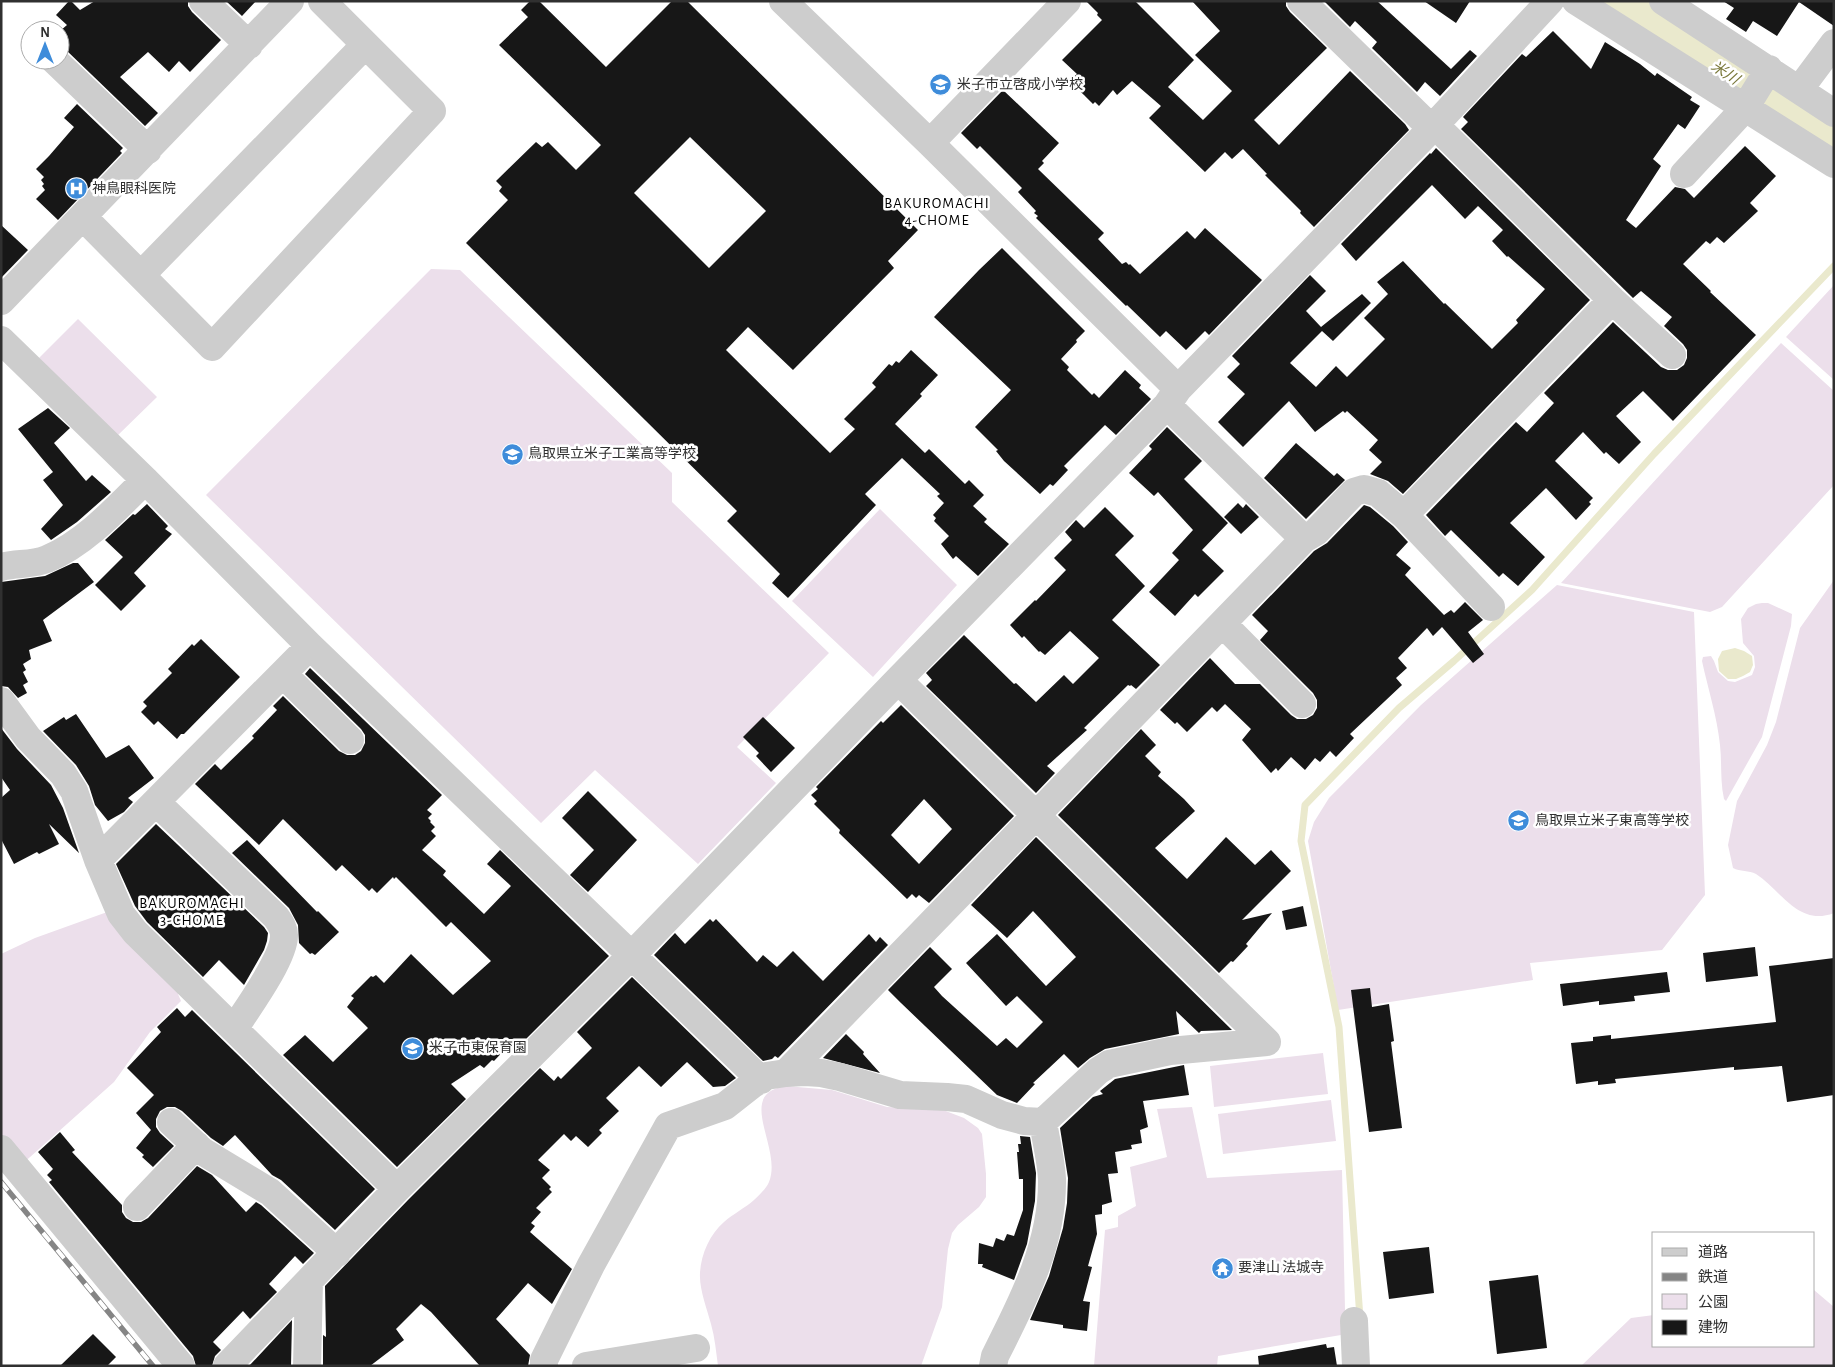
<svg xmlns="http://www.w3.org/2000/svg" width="1835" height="1367" viewBox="0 0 1835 1367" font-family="'Alegreya Sans','Noto Sans JP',sans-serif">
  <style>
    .green { fill: #ecdfeb }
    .water { fill: #eae9cd }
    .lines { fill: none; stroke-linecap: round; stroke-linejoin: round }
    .stream { stroke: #eae9cd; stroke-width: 7 }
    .river { stroke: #eae9cd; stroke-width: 41 }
    .building { fill: #171717; fill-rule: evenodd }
    .minor { stroke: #cdcdcd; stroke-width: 28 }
    .rail-casing { stroke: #858585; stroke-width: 5.5 }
    .rail { stroke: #fff; stroke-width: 4; stroke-dasharray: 11; stroke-linecap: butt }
    .labels { text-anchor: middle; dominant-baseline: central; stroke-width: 5; stroke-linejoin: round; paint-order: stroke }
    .poi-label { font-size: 14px; fill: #303030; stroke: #fff; text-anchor: start }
    .water-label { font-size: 15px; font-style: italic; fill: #7a793b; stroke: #fff }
    .neighbourhood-label { font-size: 15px; letter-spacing: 1px; fill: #000; stroke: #fff }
  </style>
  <rect width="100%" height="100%" fill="#fff"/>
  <path class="green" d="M431,269L460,270L672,473V502L829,653L737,747L776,783L698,864L595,770L541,823L206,495Z
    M1834,285V380L1786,337Z
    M78,319L157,397L115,438L37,360Z
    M1781,343L1834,391V485L1722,607L1710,612L1561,583Z
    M880,509L957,585L873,677L792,601Z
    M1834,580V913C1798,927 1781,890 1756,874C1749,870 1740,872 1733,868L1728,845L1737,801L1767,745L1776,722L1800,628Z
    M1557,585L1694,612L1705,895L1662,950L1530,963L1533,980L1338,1010L1308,841L1314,822L1329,798L1421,705Z
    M1762,603H1768L1792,614L1791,626L1762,737L1726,801L1724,799C1720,781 1722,763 1720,745C1717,716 1708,689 1702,661L1703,657L1711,656L1714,661L1718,672L1728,681L1735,682L1752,675L1755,667L1754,656L1743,643L1741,619L1748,608L1756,604Z
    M110,911L181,990L178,994L181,1001L150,1032L114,1082L20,1166L1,1142V954L35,938Z
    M1323,1053L1328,1094L1214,1107L1210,1066Z
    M786,1086L832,1090L887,1107L943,1110L964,1118L978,1128L982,1134L986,1174V1197L979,1207L958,1225L952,1233L948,1249L942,1307L921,1366H718C716,1352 715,1338 711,1324C707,1309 699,1289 700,1273C701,1254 710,1234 724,1222C733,1214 745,1208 754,1200C759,1195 766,1189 769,1182C783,1148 734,1093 786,1086Z
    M1331,1100L1336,1141L1223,1154L1218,1114Z
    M1192,1107L1207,1178L1342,1170L1345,1310L1341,1335L1218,1356L1217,1366H1094L1105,1230L1118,1227V1216L1136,1206L1130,1167L1167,1157L1157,1109Z
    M1814,1290L1834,1307V1366H1581L1631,1318L1654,1315V1346H1814Z"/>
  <path class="water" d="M1735,648L1744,651L1752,656L1753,665L1750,672L1743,676L1736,679H1728L1719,671L1718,659L1722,651Z"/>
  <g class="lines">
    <path class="stream" d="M1360,1318L1339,1027L1301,841L1305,805L1399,708L1454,661L1532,590L1654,454L1834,266"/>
    <path class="river" d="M1615,1L1792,121L1834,146"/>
  </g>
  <path class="building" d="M69,1H71L80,10L95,1H188V6L192,12L221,40L190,72L179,61L169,72L148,52L120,77L158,113L145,126L65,49L60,46V31L67,25L56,15Z
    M226,1H256L242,16Z
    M530,1H539L606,67L672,1H687L918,230L888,261L894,268L793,370L748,327L726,350L830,453L855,429L844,419L876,387L872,383L889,364L892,366L896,361L899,363L911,350L938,375L920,394L922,396L895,424L925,453L929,449L965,484L969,480L984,495L973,506L987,519L984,522L1009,544L978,576L956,556L953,559L941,544L949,536L934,521L936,518L933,515L944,503L937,496L940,494L902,458L865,494L876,505L788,598L772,583L780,574L727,521L737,511L466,243L508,200L499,191L502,187L496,181L536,142L542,147L548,142L576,170L601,145L499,45L528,17L521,10ZM690,137L766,211L709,268L634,193Z
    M1086,1H1135L1194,60L1168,87L1203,120L1232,91L1195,55L1220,31L1192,1H1286V6L1290,12L1327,48L1254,120L1279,145L1350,71L1405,124L1409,130L1314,227L1300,213L1301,211L1265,175L1267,174L1243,149L1232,159L1225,152L1205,172L1149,118L1161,106L1132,81L1117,95L1113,90L1099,106L1095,102L1093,104L1084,95L1069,81L1077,74L1062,60L1102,20L1097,15L1098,13Z
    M1324,1H1377L1451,69L1470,50L1477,56L1440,96L1425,82L1417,92L1372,48L1377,42L1355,21L1350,27Z
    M1424,1H1470L1456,23Z
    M1723,1H1834V26L1799,2L1777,36L1753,21L1746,32L1726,19L1734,8Z
    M1553,31L1591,69L1605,42L1640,64L1655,76L1657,73L1692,97L1690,100L1700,106L1685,129L1678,124L1653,159L1661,166L1626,220L1636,228L1675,187L1685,189L1694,198L1745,146L1776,176L1750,203L1758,211L1724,243L1717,237L1710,244L1706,241L1683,264L1711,291L1710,292L1756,335L1673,421L1643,391L1616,416L1641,442L1619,464L1606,452L1604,454L1583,432L1555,461L1593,498L1589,502L1591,504L1576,520L1546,488L1510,523L1545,557L1518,586L1503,573L1499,577L1451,530L1445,536L1426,515L1516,422L1527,432L1554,403L1544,393L1613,322L1661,367L1668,370H1677L1684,365L1687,358V350L1683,344L1664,326L1672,317L1641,291L1633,298L1461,129L1468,122L1463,117L1522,54L1526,57Z
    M1003,90L1059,143L1042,161L1044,163L1038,169L1104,233L1098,239L1122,264L1126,262L1129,265L1130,264L1140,274L1187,231L1195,239L1205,228L1262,280L1209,335L1205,331L1186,350L1166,331L1160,337L1127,305L1126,306L1036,218L1038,216L1034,213L1036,211L1018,192L1022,188L980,146L977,149L961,133Z
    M77,104L123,148L120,151L122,153L58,220L36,199L45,190L42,186L44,184L41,180L44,177L36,169L49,156L74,127L64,118Z
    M1436,148L1590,300L1403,494L1388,481L1370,474L1382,462L1369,450L1378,440L1347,411L1345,413L1343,411L1315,432L1289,401L1243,447L1218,422L1245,394L1227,377L1240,364L1232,356L1310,275L1326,291L1306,311L1321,327L1362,294L1371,303L1333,341L1322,331L1290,363L1316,387L1336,366L1347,377L1385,339L1364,318L1388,294L1377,282L1403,261L1444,304L1445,303L1492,349L1518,323L1516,320L1545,289L1508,256L1507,257L1492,241L1503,230L1478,206L1465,219L1432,185L1356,261L1341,244L1430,153L1431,154Z
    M1,225L28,250L1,278Z
    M1002,248L1085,331L1076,340L1077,342L1061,359L1069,367L1067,370L1092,395L1094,393L1099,398L1125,370L1141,385L1139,388L1151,399L1116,435L1105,425L1064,466L1068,470L1053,486L1050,484L1040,494L1004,461L996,451L998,450L975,427L1011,390L934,317L979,270Z
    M48,408L70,428L54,443L86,481L92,475L111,492L77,522L51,540L41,529L63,505L43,480L53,472L18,429Z
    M1167,427L1202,461L1184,479L1228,523L1202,550L1224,571L1198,597L1195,594L1175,616L1149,592L1179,560L1172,553L1193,530L1158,492L1154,496L1129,473L1152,449L1149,446Z
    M1296,443L1334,476L1337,473L1345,480L1306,519L1264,478Z
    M1238,503L1243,508L1246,504L1259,517L1241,534L1224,517Z
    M147,504L168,526L165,529L172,534L134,573L146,586L121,611L95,585L123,557L105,540L133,514L135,515Z
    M1364,505L1370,507L1393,526L1408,542L1396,555L1411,568L1405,575L1444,615L1451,610L1454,613L1465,602L1483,620L1468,632L1484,654L1473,663L1442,627L1433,636L1427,628L1398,658L1407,668L1396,678L1402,685L1350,734L1354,738L1336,757L1330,751L1320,762L1315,758L1305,770L1291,757L1278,771L1276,768L1271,773L1242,740L1251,729L1225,704L1217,712L1212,707L1187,732L1177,722L1175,724L1160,710L1210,658L1235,684H1260L1291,715L1297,719H1306L1313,715L1317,708V700L1313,693L1260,640L1268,631L1252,615L1314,551L1327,543Z
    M1105,507L1134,536L1115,555L1145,586L1112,620L1160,665L1136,689L1131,685L1130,686L1128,685L1084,728L1087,730L1047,766L1055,773L1036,793L926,686L932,680L926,673L964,635L1014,684L1016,683L1036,702L1064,675L1073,684L1099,658L1070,631L1045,655L1040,651L1039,652L1024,636L1022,638L1010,625L1035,600L1036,601L1066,570L1054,558L1072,540L1065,532L1076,520L1084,528Z
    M73,563H78L94,582L43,620L52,641L29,650L31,659L23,664L26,670L23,672L28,682L23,685L27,693L18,698L8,687L1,686V582L45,576Z
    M201,639L240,677L184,734H181L177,739L158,721L154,725L141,712L147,706L143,702L172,673L168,669L192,644L194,646Z
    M310,668L442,795L427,810L432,814L428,818L431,821L430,822L435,827L431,831L436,836L422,850L446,871L443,875L484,914L511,886L487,864L500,850L609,956L516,1049L510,1044L494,1061L492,1060L484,1068L480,1065L451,1084L466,1099L397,1167L283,1055L305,1035L333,1062L368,1028L347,1007L354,998L351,996L371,976L373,977L376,975L384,983L411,954L453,995L491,961L451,922L446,927L396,877L394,879L393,877L377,893L372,888L369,891L342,865L336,871L283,819L259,845L195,784L215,764L221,770L254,738L252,736L277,710L273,706L283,696L339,751L347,755H355L361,751L365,743V735L361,729L305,674Z
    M901,705L1014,816L929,903L919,895L916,898L912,894L907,899L839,833L840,830L814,804L817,801L811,795L818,789L816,787L881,721L883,723ZM924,799L952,829L919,864L891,835Z
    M76,714L106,758L129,745L154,778L128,798L133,802L124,812L108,821L95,805L89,786L76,765L43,731L64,717L66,720Z
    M763,717L795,748L771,772L756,756L759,753L743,737Z
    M1,728L17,749L51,785L63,808L79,853L49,824L59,844L39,854L37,852L14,864L1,839V798L10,790L1,777Z
    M1141,729L1156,745L1145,756L1161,772L1158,776L1184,799L1195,811L1155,848L1187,879L1226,837L1255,865L1271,850L1291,871L1242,920L1272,913L1246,944L1248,946L1233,962L1231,961L1219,973L1058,815Z
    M588,791L637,840L588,892L570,875L594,850L562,818Z
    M156,824L264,927L268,933L267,941L264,950L244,985L219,960L203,977L147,922L135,906L116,864Z
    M1036,837L1232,1030L1201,1031L1199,1033L1176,1011L1179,1034L1105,1049L1090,1058L1078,1068L1064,1054L1033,1083L1035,1084L1017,1103L997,1095L901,1003L888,990L930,947L952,969L934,987L942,996L997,1046L1006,1038L1017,1048L1043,1022L1017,996L1006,1006L966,963L997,934L1046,986L1076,957L1033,911L1007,938L971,905Z
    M247,840L317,912L318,911L339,932L315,955L312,953L310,954L299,943L298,925L289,908L232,853Z
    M1303,906L1307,926L1286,930L1282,911Z
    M710,919L713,922L716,919L757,962L763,955L777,967L793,951L823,981L869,934L876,942L880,937L888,945L778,1058L775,1056L772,1059L763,1061L654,955L675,933L685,944Z
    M1755,947L1758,976L1706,982L1703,953Z
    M1834,958V1095L1787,1102L1782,1066L1734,1070V1067L1615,1079L1616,1083L1598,1085V1081L1576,1084L1571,1043L1593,1041V1037L1611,1035V1039L1776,1022L1769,966Z
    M1667,972L1670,992L1634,996L1635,1001L1599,1005V1001L1563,1006L1560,984Z
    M632,977L736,1078L725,1086L713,1087L687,1062L661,1087L639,1066L606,1098L619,1111L599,1130L602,1133L588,1147L576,1136L571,1141L564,1134L538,1160L550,1170L542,1178L551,1187L549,1189L552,1192L536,1208L541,1212L531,1223L535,1226L530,1232L572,1269L552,1304L528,1283L496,1319L530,1355L528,1366H480L431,1312L421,1304L396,1329L404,1340L370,1366H323V1335L326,1337L325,1286L408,1200L540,1068L554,1081L558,1076L561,1079L592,1048L577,1032Z
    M1370,988L1372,1007L1389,1004L1394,1041L1391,1042L1402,1128L1369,1132L1351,990Z
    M177,1008L185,1017L192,1010L375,1189L335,1230L281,1180L272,1175L235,1135L223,1146L211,1138L182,1111L175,1107H167L160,1111L156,1119V1127L160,1133L174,1146L153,1167L142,1157L144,1155L136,1148L151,1130L136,1113L154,1095L127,1068L161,1032L157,1027Z
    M846,1034L864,1052L863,1054L880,1073L823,1058Z
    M1184,1065L1189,1095L1143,1101L1148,1127L1140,1130L1142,1143L1131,1145L1132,1149L1115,1152L1118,1173L1108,1174L1112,1202L1102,1205V1214L1095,1215L1097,1234L1088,1266L1092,1267L1083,1301L1090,1302L1087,1331L1063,1328V1325L1030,1320L1049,1276L1063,1228L1067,1203L1068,1178L1060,1128L1093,1097L1103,1094L1100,1091L1115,1079Z
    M60,1132L75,1150L72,1152L122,1205V1212L126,1218L133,1222H141L148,1218L197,1166L212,1175L246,1212L256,1202L261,1205L314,1253L303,1264L295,1256L269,1284L277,1292L250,1319L243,1311L213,1342L221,1350L215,1356L212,1366H196L193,1356L49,1182L52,1180L47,1175L53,1169L38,1152Z
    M1020,1136L1030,1137L1036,1173L1035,1201L1027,1244L1014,1280L982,1267L983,1264H978L979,1243L993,1247L996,1238L1004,1241L1007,1234L1014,1236L1023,1210V1179H1019L1017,1152H1019L1018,1144H1021Z
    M1429,1247L1434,1293L1389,1299L1383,1252Z
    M1538,1275L1547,1348L1497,1354L1489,1281Z
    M292,1320L291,1366H249Z
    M93,1334L116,1357L107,1366H60Z
    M1326,1344L1327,1348L1334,1347L1337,1366H1259L1258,1356Z"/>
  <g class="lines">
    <path class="minor" d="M203,1L249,45
      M783,1L930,143L1178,389
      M1301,1L1425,122L1442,132L1612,300
      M1576,1L1834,164
      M1663,1L1834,113
      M54,60L148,150
      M1799,90L1834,43
      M930,143L1067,1
      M1684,174L1745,108L1769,69
      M83,217L212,347L432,111L322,1
      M141,275L365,45
      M1,301L290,1
      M1,340L145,480L310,646L761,1080
      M1404,515L1612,300L1672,355
      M1304,539L1316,532L1354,492L1364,489L1378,493L1404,515L1491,607
      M1,567C16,563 33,565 47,559C84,544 117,508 145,480
      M1223,624L1302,704
      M310,646L98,860L121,914L135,932L397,1189
      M283,674L350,740
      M898,680L1267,1042
      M1,701L28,738L63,774L74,791L98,860
      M156,802L276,917C280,923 284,928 284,935C285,957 247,1009 234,1029
      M786,1073L1304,539L1167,405
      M171,1122L202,1151L270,1192L337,1253
      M1,1149L181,1366
      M137,1207L196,1145
      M1354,1321L1356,1366
      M227,1366L397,1189L632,955L898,680L1167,405L1178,389L1433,127L1550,1
      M307,1366L309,1282
      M544,1366V1360L591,1265L668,1126L725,1106L753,1084L766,1076L786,1073L805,1072L821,1073L840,1077L900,1095L947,1097L966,1099L1002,1115L1024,1121L1043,1122L1098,1071L1109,1064L1170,1051L1267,1042
      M586,1366L696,1348
      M993,1366L995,1356C1023,1301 1053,1243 1052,1179C1051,1160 1046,1141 1043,1122"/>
    <defs>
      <path id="rail" d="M1,1182L153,1366"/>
    </defs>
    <use href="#rail" class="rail-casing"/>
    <use href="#rail" class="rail"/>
  </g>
  <defs>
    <symbol id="school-disc" viewBox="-11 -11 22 22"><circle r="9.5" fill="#3e8cda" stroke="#fff"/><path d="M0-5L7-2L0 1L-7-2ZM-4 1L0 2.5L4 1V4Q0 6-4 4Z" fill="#fff"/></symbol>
    <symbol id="hospital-disc" viewBox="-11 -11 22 22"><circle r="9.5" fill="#3e8cda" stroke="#fff"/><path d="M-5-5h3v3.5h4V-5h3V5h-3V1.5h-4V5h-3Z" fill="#fff"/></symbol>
    <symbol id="temple-disc" viewBox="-11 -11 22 22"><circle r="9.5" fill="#3e8cda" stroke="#fff"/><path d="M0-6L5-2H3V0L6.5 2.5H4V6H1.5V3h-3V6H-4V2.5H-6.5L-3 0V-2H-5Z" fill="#fff"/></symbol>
  </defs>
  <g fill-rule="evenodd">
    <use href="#school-disc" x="928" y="72" width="25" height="25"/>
    <use href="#hospital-disc" x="64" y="176" width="25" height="25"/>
    <use href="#school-disc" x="500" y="442" width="25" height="25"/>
    <use href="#school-disc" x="1506" y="808" width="25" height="25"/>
    <use href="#school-disc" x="400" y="1036" width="25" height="25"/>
    <use href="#temple-disc" x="1210" y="1256" width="25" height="25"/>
  </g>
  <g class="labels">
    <g class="poi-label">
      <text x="957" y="85">米子市立啓成小学校</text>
      <text x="92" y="189">神鳥眼科医院</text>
      <text x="528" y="454">鳥取県立米子工業高等学校</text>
      <text x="1535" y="821">鳥取県立米子東高等学校</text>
      <text x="429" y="1048">米子市東保育園</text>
      <text x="1238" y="1268">要津山 法城寺</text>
    </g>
    <g class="water-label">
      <text transform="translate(1725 73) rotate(33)">米川</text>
    </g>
    <g class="neighbourhood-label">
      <text x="937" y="203">BAKUROMACHI<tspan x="937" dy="17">4-CHOME</tspan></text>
      <text x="192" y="903">BAKUROMACHI<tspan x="192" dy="17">3-CHOME</tspan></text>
    </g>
  </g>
  <rect width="1835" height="1367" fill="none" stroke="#303030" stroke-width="5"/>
  <rect x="1652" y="1232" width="162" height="115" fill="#ffffff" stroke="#acacac"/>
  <rect x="1662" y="1248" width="25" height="8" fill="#cdcdcd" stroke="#acacac"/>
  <text x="1698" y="1257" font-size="15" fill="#303030">道路</text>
  <rect x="1662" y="1273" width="25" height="8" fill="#858585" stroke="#acacac"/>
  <text x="1698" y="1282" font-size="15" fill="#303030">鉄道</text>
  <rect x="1662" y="1294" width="25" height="15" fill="#ecdfeb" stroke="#acacac"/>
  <text x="1698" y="1307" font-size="15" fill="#303030">公園</text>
  <rect x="1662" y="1320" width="25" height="15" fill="#171717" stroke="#acacac"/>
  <text x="1698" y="1332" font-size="15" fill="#303030">建物</text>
  <g transform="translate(45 45)"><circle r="24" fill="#ffffff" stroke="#acacac"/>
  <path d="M0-4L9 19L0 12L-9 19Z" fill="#3e8cda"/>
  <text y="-8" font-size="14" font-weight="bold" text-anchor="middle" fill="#303030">N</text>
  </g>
</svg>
